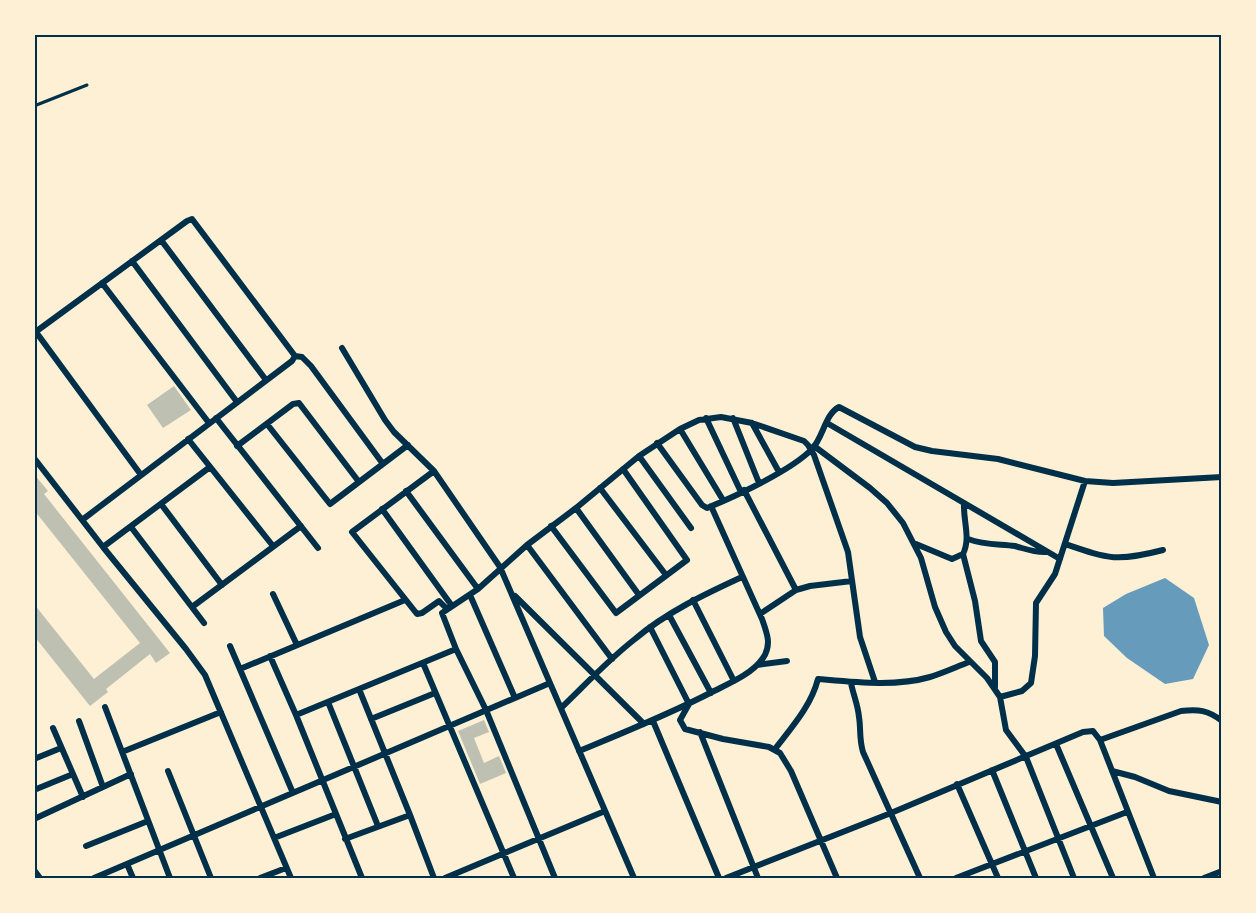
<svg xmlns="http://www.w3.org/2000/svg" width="1256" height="913" viewBox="0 0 1256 913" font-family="'DM Sans',sans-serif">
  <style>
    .water { fill: #669bbc }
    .building { fill: #bec0b2 }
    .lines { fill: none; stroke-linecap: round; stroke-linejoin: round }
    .service { stroke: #003049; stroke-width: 3 }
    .minor { stroke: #003049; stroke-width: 6 }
    .neatline { fill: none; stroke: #003049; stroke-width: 2 }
  </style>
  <rect width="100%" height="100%" fill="#fdf0d5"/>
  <path class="water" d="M1165,578L1194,598L1209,645L1193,679L1165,684L1127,658L1104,636L1103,608L1126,594Z"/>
  <path class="building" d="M174,386L191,410L163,428L147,405Z
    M34,474L48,491L44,494L170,653L156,663L150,654L106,689L108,692L90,706L34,636V604L94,679L140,643L34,510Z
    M484,720L489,732L474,738L484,763L499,756L506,773L480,784L458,731Z"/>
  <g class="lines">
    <path class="service" d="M34,106L87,85"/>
    <path class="minor" d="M161,240L266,380
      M132,261L237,402
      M102,283L209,423
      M36,332L141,475
      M34,333L187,221L192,219L295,356L292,361L82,520
      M342,348L385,420L394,432L434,471
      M295,356L302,357L311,366L383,464
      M216,418L318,548
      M706,418L741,492
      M733,418L759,483
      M752,423L779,472
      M827,423L1060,559
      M267,424L330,504L408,445
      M680,429L723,500
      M188,439L273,546
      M657,443L702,505L707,508C736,496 792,470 812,449C823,438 825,414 839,407L915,447L932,451L998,459L1085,481L1113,483L1222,477
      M237,446L293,404L299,403L359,482
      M814,446L870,488L887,503L903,523L921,558L935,607L946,632L955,646L987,678L1000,697L1006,730L1026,757L1074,878
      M639,456L691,528
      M34,458L103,547L186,649L205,675L291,878
      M600,488L666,575
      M744,490L796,590
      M406,491L478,589
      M161,504L222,585
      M576,508L639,595
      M382,509L452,606
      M551,526L616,613L687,560L623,469
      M131,527L204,623
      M968,539C984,545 998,544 1015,546C1026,549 1035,553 1047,552
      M916,544L952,559L963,554C971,538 963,521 964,503
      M1065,544C1109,559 1117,562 1163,550
      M527,545L612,659
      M103,547L210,467
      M963,554L975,601L981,641L995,662V687
      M273,594L297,645
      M470,595L515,698
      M515,596L644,724
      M693,600L734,681
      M192,607L301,526
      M447,609L439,601L422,613L417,614L352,532L434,471L500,567L634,878
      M760,614L796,590L810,586L852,581
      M669,615L711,693
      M650,627L689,704L680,720L685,729L723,739L769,747L780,753L791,771L837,878
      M230,646L293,793
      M270,656L296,715L362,878
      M423,663L514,878
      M757,665L787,661
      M240,669L405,600
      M851,683C853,694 858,705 859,717C861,729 859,739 863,752L920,878
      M359,689L410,815L434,878
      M1000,697L1022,691L1031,683L1035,656L1036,603L1055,574L1085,481
      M328,702L378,826
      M105,707L170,878
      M561,708C585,685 608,660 635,639C667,612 705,594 742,577
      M296,715L456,649
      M371,719L435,693
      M79,721L103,787
      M653,721L719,878
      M53,728L83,797
      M700,732L758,878
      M1100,740L1181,711C1198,709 1208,710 1222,721
      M1056,744L1113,878
      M775,749C792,727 811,706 818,679C853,682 896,687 930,677C943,673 956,667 969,662
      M579,751C625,732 670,714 714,691C730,683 752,674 763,658C772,645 767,633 762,619L711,506
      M122,752L221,712
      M34,759L61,748
      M992,770L1036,878
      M168,771L211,878
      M1112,771L1135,777L1169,791L1222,802
      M957,784L998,878
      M34,790L73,774
      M34,819L131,774
      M274,838L336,814
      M345,839L410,815
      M86,846L148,821
      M127,864L133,878
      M34,870L40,878
      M94,878L550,683
      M260,878L286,868
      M445,878L605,811
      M555,878L486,710L456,649L442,613L478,589L527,545L576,508L639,456L680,429L699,420L721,417L752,423L804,441L808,445L814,455L848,552L860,637L875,682
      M726,878L891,813L1083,732L1093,731L1100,740L1154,878
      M956,878L1127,812
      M1204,878L1222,871"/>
  </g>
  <rect width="1256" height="913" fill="none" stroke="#fdf0d5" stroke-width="72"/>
  <rect x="36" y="36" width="1184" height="841" class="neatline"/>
</svg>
